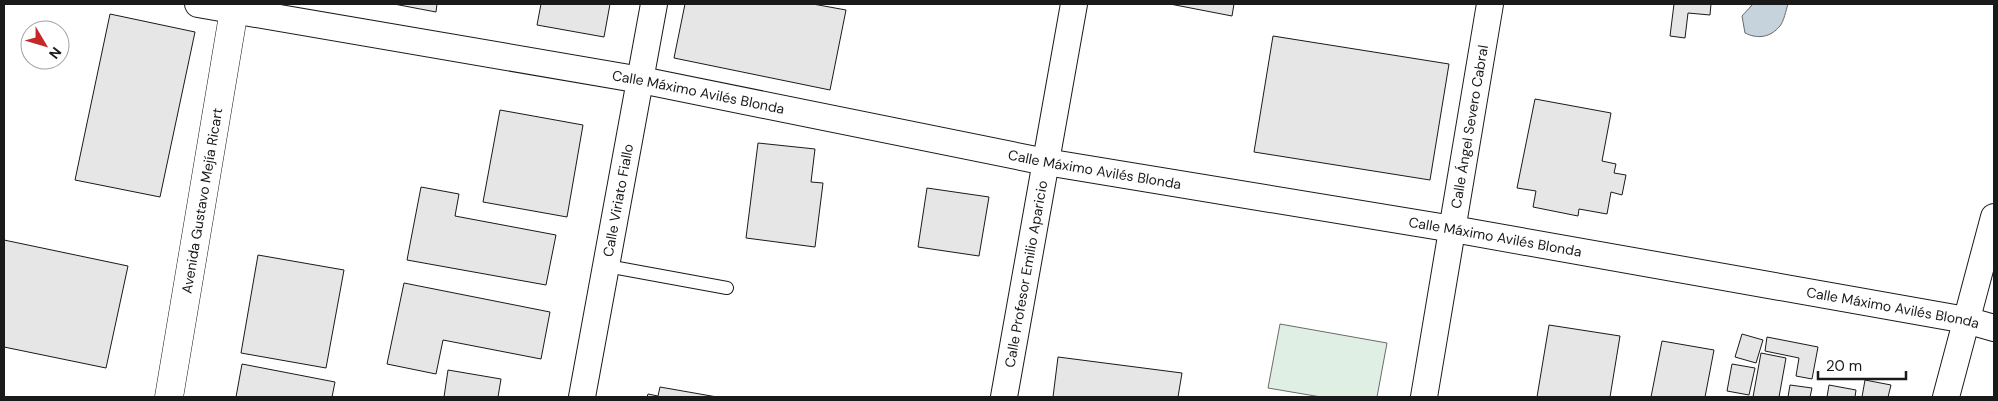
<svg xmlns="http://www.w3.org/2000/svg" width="1998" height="401" viewBox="0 0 1998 401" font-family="'DM Sans',sans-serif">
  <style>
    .green { fill: #e0efe3; stroke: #6a6a6a }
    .water { fill: #c6d2dc; stroke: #6a6a6a }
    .building { fill: #e6e6e6; stroke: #1a1a1a }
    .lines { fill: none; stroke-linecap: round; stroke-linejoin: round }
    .lane-casing { stroke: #1a1a1a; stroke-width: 14 }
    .street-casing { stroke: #1a1a1a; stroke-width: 28 }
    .secondary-casing { stroke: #1a1a1a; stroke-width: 29 }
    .lane { stroke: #fff; stroke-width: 12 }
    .street { stroke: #fff; stroke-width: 26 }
    .secondary { stroke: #fff; stroke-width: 28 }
    .labels { text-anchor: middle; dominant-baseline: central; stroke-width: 4; stroke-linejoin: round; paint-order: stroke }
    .street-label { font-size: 14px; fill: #1a1a1a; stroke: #fff }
  </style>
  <rect width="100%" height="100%" fill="#fff"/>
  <path class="green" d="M1280,324L1387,343L1377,397H1321L1268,388Z"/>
  <path class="water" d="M1753,4H1788C1786,10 1784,21 1780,26C1770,38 1757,39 1745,33L1742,16Z"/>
  <path class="building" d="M394,4H437L436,12Z
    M541,4H610L604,37L537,25Z
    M685,4H813L846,10L830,90L674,58Z
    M1170,4H1234L1232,16Z
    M1674,4H1711L1710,15L1688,13L1685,38L1670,36Z
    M110,14L195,32L160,197L75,180Z
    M1273,36L1449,64L1430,180L1254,152Z
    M1535,99L1611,113L1602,161L1616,164L1614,173L1626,175L1622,195L1611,192L1607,214L1579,209L1578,216L1533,207L1536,191L1517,188Z
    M500,110L583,125L567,217L483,202Z
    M758,143L815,149L811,182L823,183L815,247L746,238Z
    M421,187L459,194L455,216L556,235L546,285L407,260Z
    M927,188L989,197L979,256L918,247Z
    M4,240L128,266L106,368L4,347Z
    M258,255L344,270L326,368L241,353Z
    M404,283L550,312L541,359L443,340L436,374L387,364Z
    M1549,325L1620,336L1610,397H1537Z
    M1742,334L1763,340L1756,363L1735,357Z
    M1767,337L1818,347L1812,379L1796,376L1799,358L1765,351Z
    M1662,341L1714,350L1705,397H1651Z
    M1761,353L1786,358L1779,397H1753Z
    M1058,357L1182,373L1178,397H1053Z
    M242,364L335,382L332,397H236Z
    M1732,364L1755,368L1749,395L1727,391Z
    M448,370L501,379L498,397H444Z
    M1865,380L1891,385L1888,397H1862Z
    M1790,385L1812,388L1810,397H1788Z
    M1829,385L1856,390L1855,397H1827Z
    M660,387L717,397H647L648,394L658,396Z"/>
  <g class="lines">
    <defs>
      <path id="lane" d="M607,266L727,288"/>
      <g id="street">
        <path id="s1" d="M198,4L641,80L1046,162L1453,229L1966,320L1994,328"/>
        <path id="s2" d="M582,397L654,4"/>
        <path id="s3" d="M1004,397L1074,4"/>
        <path id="s4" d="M1424,397L1490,4"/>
        <path d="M1946,397L1994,217"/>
      </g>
      <g id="secondary">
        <path id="s5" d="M169,397L235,4"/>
      </g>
    </defs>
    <use href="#lane" class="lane-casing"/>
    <use href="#street" class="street-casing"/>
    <use href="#secondary" class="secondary-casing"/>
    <use href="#lane" class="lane"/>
    <use href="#street" class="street"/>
    <use href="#secondary" class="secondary"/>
  </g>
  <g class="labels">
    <g class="street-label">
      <text stroke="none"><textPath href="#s1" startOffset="508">Calle Máximo Avilés Blonda</textPath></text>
      <text stroke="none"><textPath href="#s4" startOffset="274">Calle Ángel Severo Cabral</textPath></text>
      <text stroke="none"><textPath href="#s1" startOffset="912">Calle Máximo Avilés Blonda</textPath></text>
      <text stroke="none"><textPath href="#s5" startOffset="199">Avenida Gustavo Mejía Ricart</textPath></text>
      <text stroke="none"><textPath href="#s2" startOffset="200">Calle Viriato Fiallo</textPath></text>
      <text stroke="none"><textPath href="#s1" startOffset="1318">Calle Máximo Avilés Blonda</textPath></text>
      <text stroke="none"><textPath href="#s3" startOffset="125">Calle Profesor Emilio Aparicio</textPath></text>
      <text stroke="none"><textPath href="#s1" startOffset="1722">Calle Máximo Avilés Blonda</textPath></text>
    </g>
  </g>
  <rect width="1998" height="401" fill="none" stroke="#1a1a1a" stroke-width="10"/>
  <g transform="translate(45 45) rotate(128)"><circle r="24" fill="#ffffff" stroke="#a3a3a3"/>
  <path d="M0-4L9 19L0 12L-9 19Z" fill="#c62828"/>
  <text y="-8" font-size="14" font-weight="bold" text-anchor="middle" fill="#1a1a1a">N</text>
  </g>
  <path d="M1818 371v8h88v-8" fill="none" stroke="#1a1a1a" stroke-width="2.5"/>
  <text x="1826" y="371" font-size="15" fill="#1a1a1a" stroke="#ffffff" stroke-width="4" paint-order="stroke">20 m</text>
</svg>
